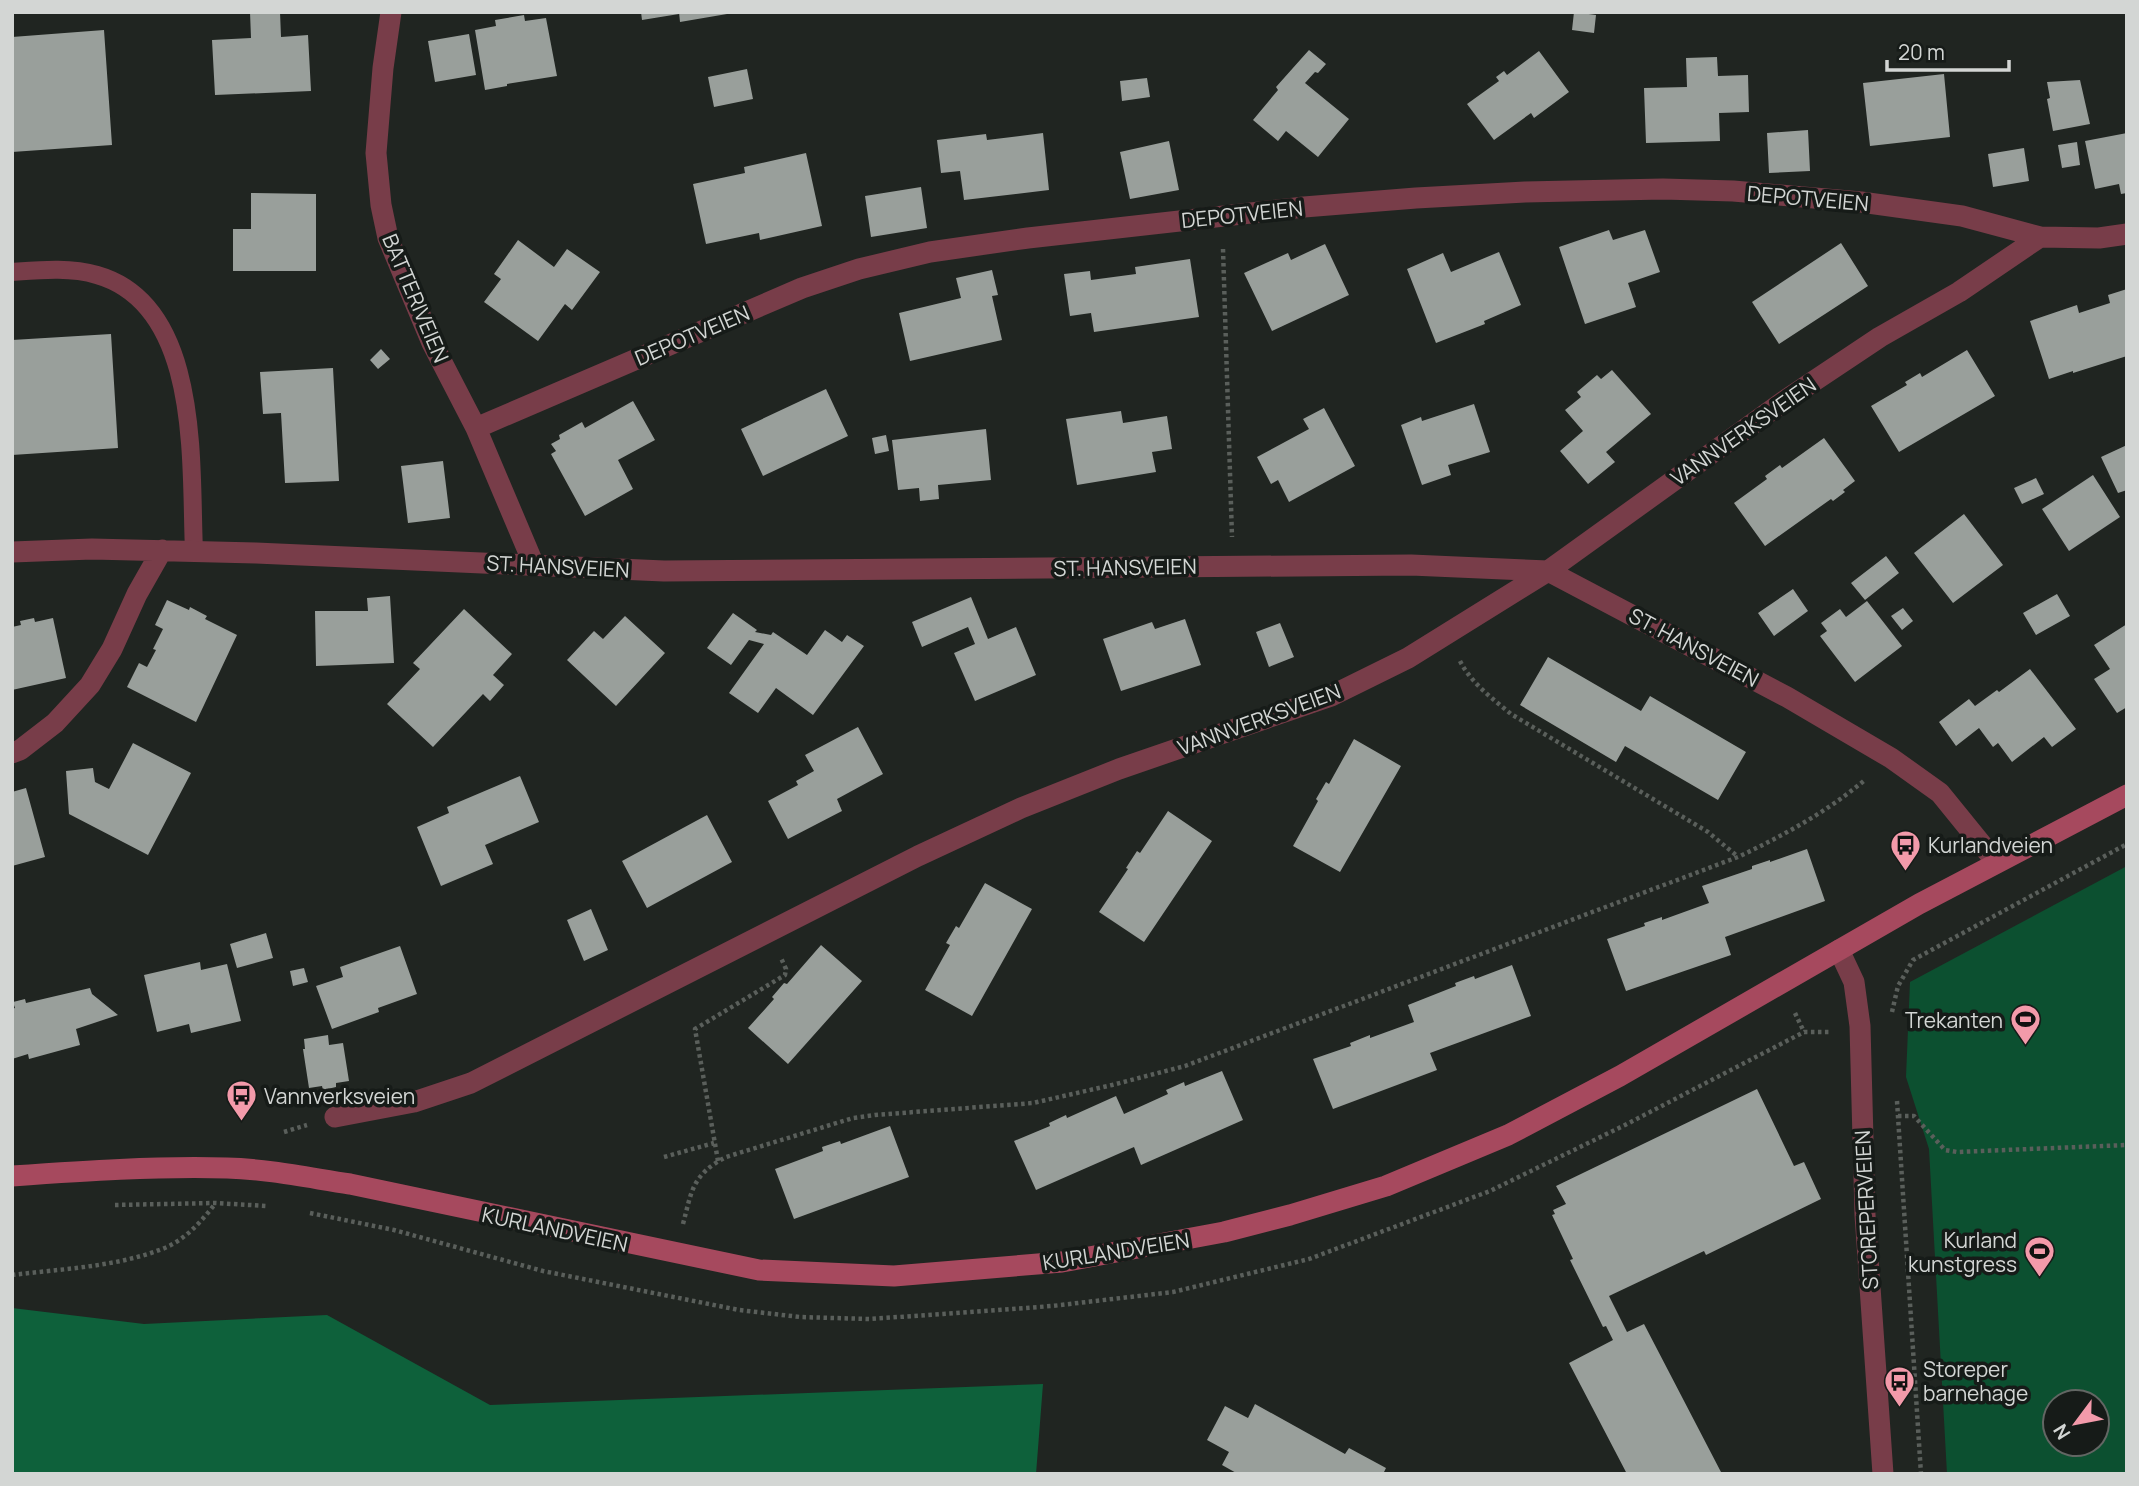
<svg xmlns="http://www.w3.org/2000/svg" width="2139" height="1486" viewBox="0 0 2139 1486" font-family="Manrope,sans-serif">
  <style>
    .green { fill: #0c5030; fill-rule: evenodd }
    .forest { fill: #0e613b }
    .building { fill: #999f9b }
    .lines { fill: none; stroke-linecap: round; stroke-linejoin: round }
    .path { stroke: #5a5f5b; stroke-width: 4.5; stroke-dasharray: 3.5 3.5; stroke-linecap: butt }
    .service { stroke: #783d49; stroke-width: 18 }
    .minor { stroke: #783d49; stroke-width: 21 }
    .secondary { stroke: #a6495e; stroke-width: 21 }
    .labels { text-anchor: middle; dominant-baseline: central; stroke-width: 7; stroke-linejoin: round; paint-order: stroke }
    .street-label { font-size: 21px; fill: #d3d6d4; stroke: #161b18 }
    .poi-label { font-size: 21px; fill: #d3d6d4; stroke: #161b18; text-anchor: start }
  </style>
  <rect width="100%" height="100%" fill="#202521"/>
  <path class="green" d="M2127,866V1474H1947L1929,1149L1906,1077L1910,982ZM2055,1402H2097V1444H2055Z"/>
  <path class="forest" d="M12,1308L144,1324L327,1315L490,1405L1043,1384L1036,1474H12Z"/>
  <path class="building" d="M250,12H280L281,37L308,35L311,91L215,95L212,40L251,38Z
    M641,12H679V14L642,20Z
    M679,12H727V14L680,22Z
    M1574,12L1596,15L1594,33L1572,30Z
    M524,15L525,21L546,18L557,76L507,84V86L485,90L475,30L496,26L495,20Z
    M104,30L112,145L12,152V37Z
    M469,34L476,75L435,82L428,41Z
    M1309,50L1326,64L1318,73L1315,72L1305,83L1349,119L1318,157L1286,131L1278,141L1253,120L1278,90L1276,87Z
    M1539,51L1569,92L1534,118L1531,113L1494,140L1467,104L1499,81L1496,77L1504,71L1507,75Z
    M1717,57L1718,76L1748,75L1749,112L1719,113L1720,141L1646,143L1644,88L1687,87L1686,58Z
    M747,69L753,99L714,107L708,77Z
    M1944,74L1950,137L1870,146L1863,83Z
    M1147,78L1150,97L1122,101L1120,81Z
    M2080,80L2090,124L2053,131L2047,99L2050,98L2047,82Z
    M1808,130L1810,171L1769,173L1767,133Z
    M1043,133L1049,190L964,200L960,171L941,173L937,140L986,134L987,140Z
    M2127,133V193L2121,194L2119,184L2095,189L2085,141Z
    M1169,141L1179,190L1130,199L1120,152Z
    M2077,142L2080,165L2062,168L2058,145Z
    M2024,148L2029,181L1993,187L1988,154Z
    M806,153L822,226L760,240L759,233L706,244L693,184L745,173L744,167Z
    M921,187L927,228L871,237L865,196Z
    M251,193L316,194V271H233V229H251Z
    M1609,230L1613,240L1645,230L1660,272L1628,283L1636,307L1585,324L1559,247Z
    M518,240L554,267L567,249L600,272L572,310L565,304L538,341L484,302L501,279L494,274Z
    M1841,243L1868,286L1779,344L1752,302Z
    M1325,244L1349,295L1272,331L1244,273L1288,253L1291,260Z
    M1499,252L1521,305L1484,321L1485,324L1436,343L1407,269L1443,253L1451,272Z
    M1190,259L1199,317L1094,332L1091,313L1070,316L1064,274L1090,271L1091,280L1136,274L1135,267Z
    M992,270L998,295L992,296L1002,340L910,361L899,313L961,298L956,278Z
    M2127,289V356L2073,373V371L2049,379L2030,321L2077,305L2079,313L2110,303L2108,295Z
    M111,334L118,448L12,455V340Z
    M381,349L390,359L378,369L370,360Z
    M1967,350L1995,396L1899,452L1871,406L1907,385L1905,382L1920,373L1922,377Z
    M333,368L339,481L285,483L281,413L263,414L260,372Z
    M1612,370L1651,414L1606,452L1615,462L1588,484L1560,451L1583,431L1565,410L1581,397L1577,392L1597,375L1601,379Z
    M826,389L848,436L763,476L741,429Z
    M633,401L655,440L618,460L633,489L585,516L551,454L556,451L551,444L560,439L559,435L582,422L585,428Z
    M1474,404L1490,452L1448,465L1451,475L1422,485L1401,425L1421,417L1422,421Z
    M1324,408L1355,466L1289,502L1278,480L1271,484L1257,457L1309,429L1303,419Z
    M1121,411L1123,423L1167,416L1172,449L1152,452L1156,472L1077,485L1066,419Z
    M986,429L991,480L938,485L939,499L920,501L919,488L898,490L892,440Z
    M886,435L889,451L875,454L872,438Z
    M1824,438L1855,481L1843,490L1845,492L1833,501L1831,499L1765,546L1734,503L1767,479L1765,476L1780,465L1782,468Z
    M2127,445V490L2118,493L2101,457Z
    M443,461L450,518L408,523L401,466Z
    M2093,475L2120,517L2069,551L2042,509Z
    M2036,478L2044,494L2022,504L2014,488Z
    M1964,514L2003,565L1953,603L1914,553Z
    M1886,556L1899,573L1865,600L1851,583Z
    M1793,589L1808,611L1774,636L1758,613Z
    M2057,594L2070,616L2036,635L2023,613Z
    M390,596L394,663L316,666L315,611H368L367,598Z
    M971,597L988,639L1016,627L1036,675L975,701L954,653L975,644L968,627L922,647L912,622Z
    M167,600L189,610L190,607L207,616L205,619L237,635L196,722L127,687L139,663L147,667L156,650L153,649L163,629L155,625Z
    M1867,601L1902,646L1855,682L1820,636L1827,631L1821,623L1840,609L1846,617Z
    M1903,608L1913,621L1902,630L1891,616Z
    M464,609L512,654L493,675L504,685L490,701L483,694L433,747L387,704L420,669L413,663Z
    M733,613L757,630L755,632L771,635L773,632L807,655L825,630L842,642L847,635L864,646L813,715L776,688L758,713L729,693L764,644L749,640L731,665L707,648Z
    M625,616L665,653L616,706L567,660L594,631L603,639Z
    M34,618L35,622L53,618L66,678L12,690V627L21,625L20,621Z
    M1185,619L1201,665L1121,691L1103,639L1152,622L1155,629Z
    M1280,623L1294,657L1269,667L1256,632Z
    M2127,624V707L2117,713L2094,679L2110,669L2094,645Z
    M1548,657L1641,711L1650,696L1746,752L1718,800L1625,746L1616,762L1520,705Z
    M2030,669L2076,729L2052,747L2044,737L2012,762L1998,743L1993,747L1979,728L1956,746L1939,722L1969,699L1975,706L1997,690L1999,692Z
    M858,727L883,774L837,799L842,811L788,839L768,801L798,785L796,781L814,771L805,755Z
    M1354,739L1401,766L1340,872L1293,846L1318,801L1316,799L1326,782L1329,784Z
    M133,743L191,773L148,855L69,814L66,771L93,768L95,782L109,789Z
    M520,776L539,822L485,845L493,864L441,886L417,827L449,813L447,807Z
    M26,788L45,857L12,866V792Z
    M1168,811L1212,841L1144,942L1099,912L1128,869L1126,868L1137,851L1140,853Z
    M707,815L732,862L647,908L622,861Z
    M1807,849L1825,901L1725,937L1731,955L1626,991L1607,939L1645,926L1644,923L1662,917V920L1709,903L1702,886L1752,869V866L1770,860V862Z
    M985,883L1032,909L972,1016L925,990L950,945L946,943L956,926L959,928Z
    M591,909L608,950L584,961L567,920Z
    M266,933L273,958L237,968L230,944Z
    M821,945L862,981L788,1064L748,1028L774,999L772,997L784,983L787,984Z
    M400,946L417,994L378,1008L379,1012L332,1029L316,986L343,977L340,967Z
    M200,962L201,970L227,964L241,1021L191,1033L189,1024L157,1032L144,975Z
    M1512,965L1531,1016L1430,1053L1437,1070L1333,1109L1313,1059L1351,1046L1350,1043L1370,1035V1038L1414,1022L1408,1005L1456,986L1455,983L1474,976L1475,979Z
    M304,968L308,982L293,986L290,971Z
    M90,988L92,994L118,1015L76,1029L80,1045L29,1059L28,1054L12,1059V1009L15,1008L13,1002L25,999L26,1003Z
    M328,1035L329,1045L343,1043L349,1081L336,1083V1087L323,1090L322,1086L309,1088L303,1049H305L304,1039Z
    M1222,1071L1243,1120L1141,1165L1134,1147L1036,1190L1014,1141L1050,1126L1049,1123L1066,1115L1067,1118L1116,1096L1124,1114L1168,1094L1166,1090L1184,1082L1185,1086Z
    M1757,1089L1794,1166L1804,1162L1821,1199L1706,1255L1704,1251L1609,1296L1627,1332L1644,1324L1722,1474H1627L1569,1363L1613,1340L1606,1326L1603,1327L1570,1260L1573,1259L1552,1215L1555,1214L1553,1210L1566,1204L1556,1186Z
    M890,1126L909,1177L794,1219L775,1169L823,1151L822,1147L840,1141L841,1144Z
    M1255,1404L1345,1454L1349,1448L1386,1468L1383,1474H1238L1222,1465L1229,1452L1207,1440L1225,1406L1248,1418Z"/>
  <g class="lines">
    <path class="path" d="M1223,249L1232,537
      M1460,661C1471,683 1493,699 1511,714L1708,832L1737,856
      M1892,1012L1898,986L1913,960L2127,844
      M1795,1013L1804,1032
      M1897,1101L1921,1474
      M1898,1116H1914L1945,1150L1957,1152L2127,1145
      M284,1132L307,1125
      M664,1157L714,1143
      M718,1161L695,1029L785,975L786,969L781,958
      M115,1205L215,1203L267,1206
      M310,1213L394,1230L543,1271L739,1310L800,1317L869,1319L943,1314L1052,1306L1173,1292L1309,1259L1490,1191L1625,1125L1804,1032H1830
      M683,1224C692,1190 692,1175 726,1157L853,1118L875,1115L1033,1103L1112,1085L1185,1066L1738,857C1784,835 1827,812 1866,779
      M12,1275C60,1269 116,1267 162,1249C184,1241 201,1222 215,1204"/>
    <path class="service" d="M12,272C40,270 70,267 97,275C202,305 190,465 194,551"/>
    <path class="minor" d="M391,12L383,68L376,153L381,205L388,238L432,343L476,428L534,565
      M476,428L802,288L859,269L930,252L1028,238L1304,207L1416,198L1525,192L1663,189L1733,191L1861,202L1962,216L2040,237
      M12,552L92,549L256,553L664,571L1411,565L1548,571L1787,697L1891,758L1940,793L1996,862
      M12,753L20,750L55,723L90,685L112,649L137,594L162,550
      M1839,950L1854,982L1860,1026L1865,1215L1883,1474
      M335,1117L414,1102L471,1083L918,856L1021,808L1119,769L1331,696L1408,658L1548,571L1787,399L1880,337L1959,292L2040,237L2099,238L2127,234"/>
    <path class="secondary" d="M12,1176C84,1171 156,1166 227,1168C268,1169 310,1178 350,1184L759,1270L894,1276L1062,1262L1224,1232L1290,1215L1386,1186L1508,1135L1620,1076L1919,904L2127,795"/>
  </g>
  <defs>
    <symbol id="bus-pin" viewBox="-11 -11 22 30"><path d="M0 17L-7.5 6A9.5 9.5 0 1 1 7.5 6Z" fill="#f39aaa" stroke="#161b18"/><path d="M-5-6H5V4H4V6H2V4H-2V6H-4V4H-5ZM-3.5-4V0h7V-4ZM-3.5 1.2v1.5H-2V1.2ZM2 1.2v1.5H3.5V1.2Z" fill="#111"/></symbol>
    <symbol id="stadium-pin" viewBox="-11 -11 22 30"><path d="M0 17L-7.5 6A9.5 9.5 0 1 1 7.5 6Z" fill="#f39aaa" stroke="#161b18"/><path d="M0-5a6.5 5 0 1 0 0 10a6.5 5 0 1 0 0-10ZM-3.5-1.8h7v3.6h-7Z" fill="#111"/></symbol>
  </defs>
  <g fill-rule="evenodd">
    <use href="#bus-pin" x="1888" y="828" width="35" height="47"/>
    <use href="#stadium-pin" x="2008" y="1002" width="35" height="47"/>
    <use href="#bus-pin" x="224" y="1078" width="35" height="47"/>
    <use href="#stadium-pin" x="2022" y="1234" width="35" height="47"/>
    <use href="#bus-pin" x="1882" y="1364" width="35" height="47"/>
  </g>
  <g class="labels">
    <g class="street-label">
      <text transform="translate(1808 198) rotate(5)">DEPOTVEIEN</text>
      <text transform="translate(1242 214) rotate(-6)">DEPOTVEIEN</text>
      <text transform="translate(416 298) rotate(67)">BATTERIVEIEN</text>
      <text transform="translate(692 335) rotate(-23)">DEPOTVEIEN</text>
      <text transform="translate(1743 431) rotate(-35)">VANNVERKSVEIEN</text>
      <text transform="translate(558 566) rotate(3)">ST. HANSVEIEN</text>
      <text transform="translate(1125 567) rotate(-1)">ST. HANSVEIEN</text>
      <text transform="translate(1694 647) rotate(28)">ST. HANSVEIEN</text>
      <text transform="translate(1259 719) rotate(-20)">VANNVERKSVEIEN</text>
      <text transform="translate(1866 1210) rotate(-93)">STOREPERVEIEN</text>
      <text transform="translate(555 1229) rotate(12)">KURLANDVEIEN</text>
      <text transform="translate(1116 1251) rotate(-9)">KURLANDVEIEN</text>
    </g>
    <g class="poi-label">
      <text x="1928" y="845">Kurlandveien</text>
      <text x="2003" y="1020" text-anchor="end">Trekanten</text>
      <text x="264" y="1096">Vannverksveien</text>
      <text x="2017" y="1240" text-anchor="end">Kurland<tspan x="2017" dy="24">kunstgress</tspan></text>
      <text x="1923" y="1369">Storeper<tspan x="1923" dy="24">barnehage</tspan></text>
    </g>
  </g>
  <rect width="2139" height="1486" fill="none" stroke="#d3d6d4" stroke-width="28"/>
  <g transform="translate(2076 1423) rotate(238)"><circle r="33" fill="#161b18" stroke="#626663" stroke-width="2"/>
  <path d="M0-5L12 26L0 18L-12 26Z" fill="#f39aaa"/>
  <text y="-10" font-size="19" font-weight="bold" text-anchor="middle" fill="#d3d6d4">N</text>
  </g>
  <path d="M1887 60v10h122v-10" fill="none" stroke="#d3d6d4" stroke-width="3.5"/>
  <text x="1898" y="60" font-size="21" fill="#d3d6d4" stroke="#161b18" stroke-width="5" paint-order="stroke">20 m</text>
</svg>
